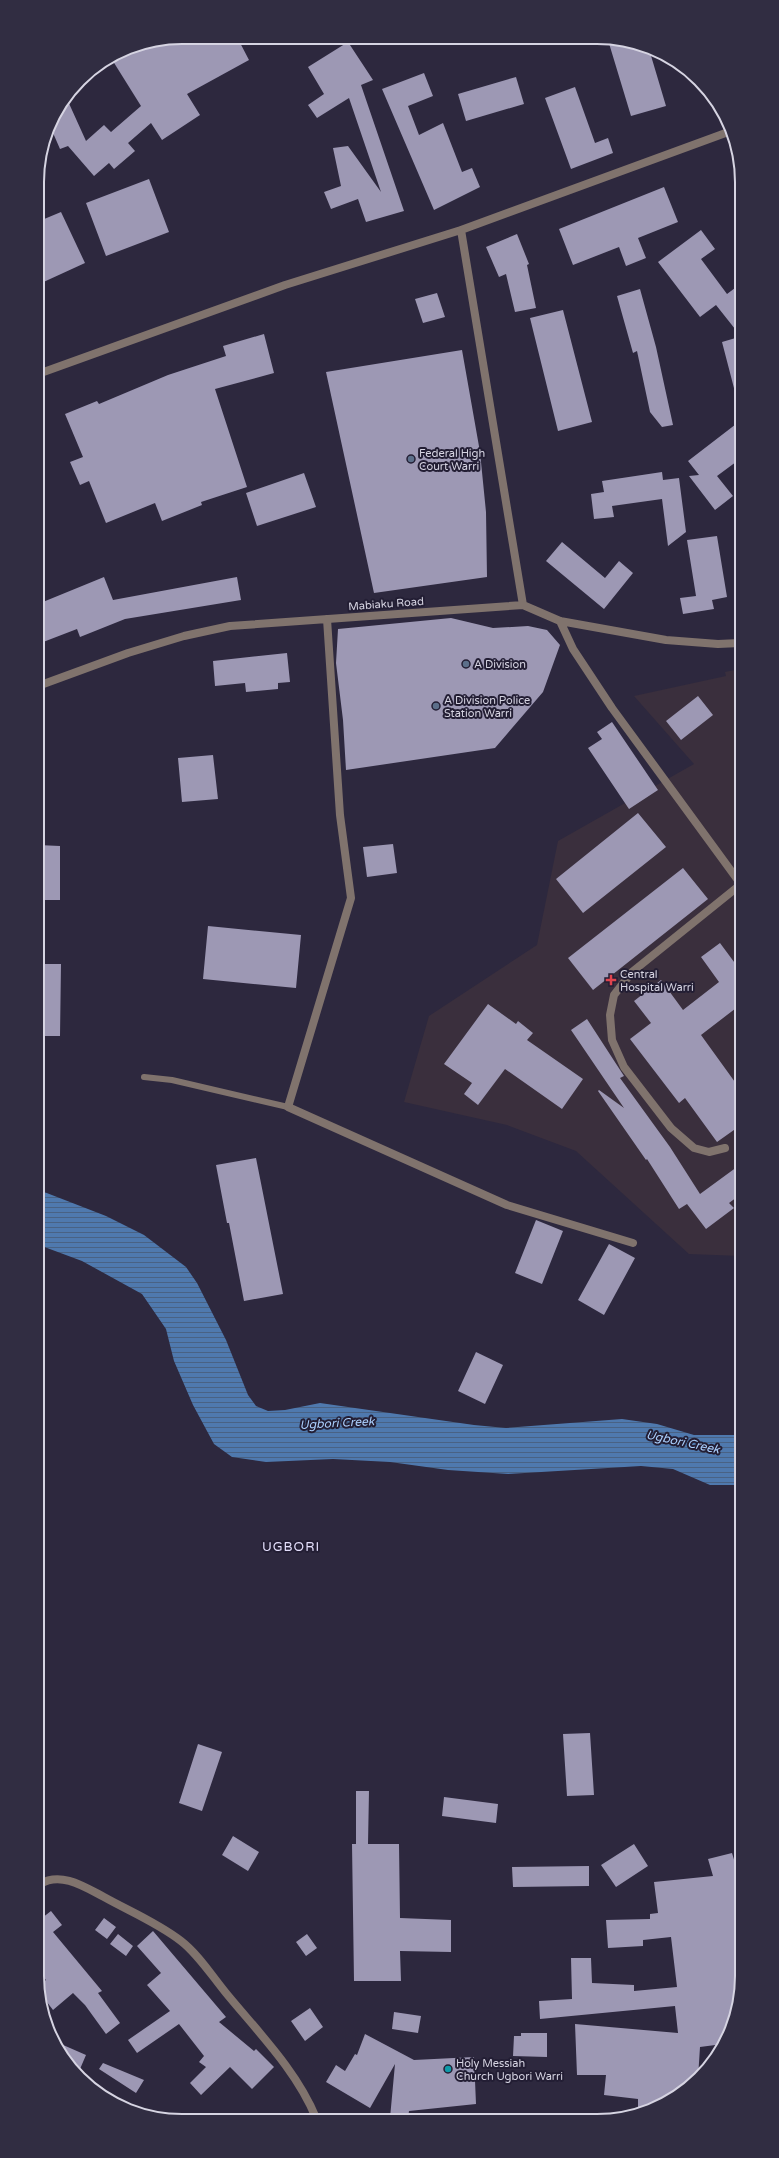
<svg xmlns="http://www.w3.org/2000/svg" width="779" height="2158" viewBox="0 0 779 2158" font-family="'Varela Round',sans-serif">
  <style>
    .medical { fill: #3a2f3d }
    .water { fill: url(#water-rules) }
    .building { fill: #9d98b4 }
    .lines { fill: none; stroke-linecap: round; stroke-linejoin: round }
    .lane { stroke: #80736d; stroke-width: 6 }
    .street { stroke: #80736d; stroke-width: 8 }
    .service-dot { fill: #5c6f8a; stroke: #231e34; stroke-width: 1.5 }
    .health-dot { fill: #e0444e; stroke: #231e34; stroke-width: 1.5 }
    .culture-dot { fill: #0f9aa8; stroke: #231e34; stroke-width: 1.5 }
    .labels { text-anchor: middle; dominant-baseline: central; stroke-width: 4; stroke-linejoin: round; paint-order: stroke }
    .poi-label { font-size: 11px; fill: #d6d4e2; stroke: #231e34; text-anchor: start }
    .street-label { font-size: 11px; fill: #d6d4e2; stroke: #231e34 }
    .water-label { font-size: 12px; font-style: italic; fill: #abcffd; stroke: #231e34 }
    .quarter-label { font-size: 13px; letter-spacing: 1px; fill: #e4dffc; stroke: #231e34 }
    .rim { fill: none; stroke: #d6d4e2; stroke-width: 2 }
  </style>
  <defs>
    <pattern id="water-rules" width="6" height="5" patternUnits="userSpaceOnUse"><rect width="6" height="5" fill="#4f79ae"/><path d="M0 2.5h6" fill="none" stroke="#496284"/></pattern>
  </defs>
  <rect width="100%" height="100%" fill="#2d283e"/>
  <path class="medical" d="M740,669L741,1256L689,1254L576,1151L507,1125L404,1102L429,1016L537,945L558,841L694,764L634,696L726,676L725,672Z"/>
  <path class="water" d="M39,1190L106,1216L144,1235L186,1267L197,1283L226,1340L248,1395L256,1406L268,1411L285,1410L320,1403L474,1425L506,1428L622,1419L657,1424L694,1435H741V1485H710L673,1469L641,1466L508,1474L448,1470L390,1462L333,1459L266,1462L232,1457L214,1444L193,1405L174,1361L166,1329L142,1294L82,1261L39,1245Z"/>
  <path class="building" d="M182,37H237L249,60L187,94L200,115L162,140L151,123L128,143L135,151L114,169L109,163L94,176L68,146L60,149L50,126L52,118L67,99L86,141L104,125L111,132L141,106L111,58L127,48Z
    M608,40H625L649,49L666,106L631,116Z
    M348,42L373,80L361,85L404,211L366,222L358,199L331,209L324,192L341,186L333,148L348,146L381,192L349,98L317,118L308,105L324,94L308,67Z
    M424,73L433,96L408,106L419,135L443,123L462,172L472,168L480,187L434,210L382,89Z
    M516,77L524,104L466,121L458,94Z
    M575,87L595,143L608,138L613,153L571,169L545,98Z
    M149,179L169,232L106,256L86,203Z
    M664,187L678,222L638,238L646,258L626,266L619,247L573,265L559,229Z
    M61,212L85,263L37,285V222Z
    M701,230L715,249L701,259L727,294L739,285V334L716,305L700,317L658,262Z
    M517,234L529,264L527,265L536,308L515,312L506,274L499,277L486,247Z
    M640,289L656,347L673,425L662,427L650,412L637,351L633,353L617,296Z
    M437,293L445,317L423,323L415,299Z
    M563,310L592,422L558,431L530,318Z
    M264,334L274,373L215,389L247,487L201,502L202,505L162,521L155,503L106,523L89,481L80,485L70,462L83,457L65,414L97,401L99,404L168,375L226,356L223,346Z
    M739,337V392H735L722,342Z
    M462,350L480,452L486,512L487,577L374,593L326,372Z
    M740,421V459L717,476L733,496L715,510L689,476L699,475L688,461Z
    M662,472L663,480L679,478L686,532L668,546L662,499L612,506L614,517L594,519L591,494L604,492L602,481Z
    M304,473L316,507L257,526L246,493Z
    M717,536L727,597L712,600L714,609L683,614L680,598L696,596L687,540Z
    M562,542L605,578L619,561L633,573L604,609L546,561Z
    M104,577L113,600L237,577L241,600L125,619L80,637L77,629L38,644V604Z
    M451,618L493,628L528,626L547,630L560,645L543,692L495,748L346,770L343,720L336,663L338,629Z
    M287,653L290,682L278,683V689L246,692L245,683L215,686L213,661Z
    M698,696L713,715L681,740L666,721Z
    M612,722L658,790L629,809L588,748L602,739L597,732Z
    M213,755L218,799L182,802L178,758Z
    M638,813L666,847L583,913L556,879Z
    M393,844L397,873L367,877L363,847Z
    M38,845L60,846V900H38Z
    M683,868L708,899L593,990L568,958Z
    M208,926L301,935L296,988L203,979Z
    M720,943L740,970V1005L701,1035L740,1089L741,1125L717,1142L685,1098L679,1103L630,1039L651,1023L634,1001L661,980L683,1010L719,982L701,957Z
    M38,964H61L60,1036H39Z
    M488,1004L516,1024L518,1021L533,1033L527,1040L583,1079L562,1109L505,1069L478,1105L464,1094L472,1083L444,1064Z
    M587,1019L624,1076L620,1078L670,1147L700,1194L741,1164V1194L729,1203L734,1208L706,1229L687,1204L679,1209L647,1159L646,1160L598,1091L599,1090L624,1108L571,1030Z
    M256,1158L283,1294L244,1301L229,1223H227L216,1165Z
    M536,1220L563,1231L542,1284L515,1273Z
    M609,1244L635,1258L604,1315L578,1300Z
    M476,1352L503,1365L485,1404L458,1391Z
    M590,1733L594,1795L567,1796L563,1734Z
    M198,1744L222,1752L202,1811L179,1803Z
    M356,1791H369L368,1844H399L400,1918L451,1920V1952L400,1951L401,1981H354L352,1844H356Z
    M444,1797L498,1804L496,1823L442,1816Z
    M233,1836L259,1852L248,1871L222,1855Z
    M634,1844L648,1866L616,1887L601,1865Z
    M732,1853L742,1886V1927H740L742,1985L740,1992L733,1993L735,2014L731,2031L723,2044L700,2047L698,2078L670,2101L638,2113V2099L604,2095L606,2075H577L575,2024L678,2033L675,2006L540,2019L539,2001L572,1999L571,1958H591L592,1983L634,1985V1991L677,1987L671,1937L643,1940V1946L608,1948L606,1920L650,1919V1914L658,1913L654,1882L713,1876L708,1859Z
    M589,1866V1886L513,1887L512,1867Z
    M51,1911L62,1925L53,1932L102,1991L98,1993L120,2023L106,2034L85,2005L73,1993L53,2010L40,1993V1985L46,1980L40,1972V1915L42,1918Z
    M104,1918L116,1927L107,1939L95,1930Z
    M153,1931L226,2017L219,2022L254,2051L256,2049L274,2067L252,2089L230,2067L201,2095L190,2083L206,2067L199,2062L204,2056L179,2024L137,2053L128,2040L170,2011L147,1985L161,1973L137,1946Z
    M118,1934L133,1946L126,1956L110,1944Z
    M307,1934L317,1948L306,1956L296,1942Z
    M310,2008L323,2027L305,2041L291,2021Z
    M394,2012L421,2016L418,2033L392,2029Z
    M521,2033H547V2057L513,2056L514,2036H521Z
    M365,2034L414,2060L474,2057L476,2104L409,2111L408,2118H390L395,2064L370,2108L326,2082L336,2065L345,2071L355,2054L357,2055Z
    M54,2041L86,2055L77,2076L56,2048Z
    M103,2063L144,2080L136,2093L99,2069Z"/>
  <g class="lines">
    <path class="lane" d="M144,1077L172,1080L288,1107"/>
    <path class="street" d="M461,230L523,605
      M38,374L285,285L461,230L731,131
      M327,619L340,815L351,898L288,1107L507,1205L633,1243
      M560,621L573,649L612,708L740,883
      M38,686L128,653L184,636L230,626L523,605L560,621L666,640L718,644L740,643
      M725,1148L709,1152L694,1148L671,1128L624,1067L612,1040L610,1015L614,995L632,972L740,885
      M40,1884C61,1871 85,1887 104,1897C129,1911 158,1923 181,1941C198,1954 212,1976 226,1993C258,2032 297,2071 316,2118"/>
  </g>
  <g class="service-dot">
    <circle cx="411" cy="459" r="4"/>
    <circle cx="466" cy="664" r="4"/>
    <circle cx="436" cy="706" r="4"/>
  </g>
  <path class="health-dot" d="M609 974h4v4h4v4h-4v4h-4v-4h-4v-4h4z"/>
  <circle class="culture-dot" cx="448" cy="2069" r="4"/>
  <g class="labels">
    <g class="poi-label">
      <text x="419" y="453">Federal High<tspan x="419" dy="13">Court Warri</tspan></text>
      <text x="474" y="664">A Division</text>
      <text x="444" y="700">A Division Police<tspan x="444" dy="13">Station Warri</tspan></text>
      <text x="620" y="974">Central<tspan x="620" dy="13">Hospital Warri</tspan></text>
      <text x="456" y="2063">Holy Messiah<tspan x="456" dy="13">Church Ugbori Warri</tspan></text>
    </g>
    <g class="street-label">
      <text transform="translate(386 604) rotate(-4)">Mabiaku Road</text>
    </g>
    <g class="water-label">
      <text transform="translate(337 1423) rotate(-3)">Ugbori Creek</text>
      <text transform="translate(683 1442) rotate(12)">Ugbori Creek</text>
    </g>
    <g class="quarter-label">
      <text x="291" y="1547">UGBORI</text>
    </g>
  </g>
  <path d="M0 0H779V2158H0ZM182 44H597A138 138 0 0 1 735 182V1976A138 138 0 0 1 597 2114H182A138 138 0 0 1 44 1976V182A138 138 0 0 1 182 44Z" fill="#312d42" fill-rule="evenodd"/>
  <path class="rim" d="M182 44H597A138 138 0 0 1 735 182V1976A138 138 0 0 1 597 2114H182A138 138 0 0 1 44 1976V182A138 138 0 0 1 182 44Z"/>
</svg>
